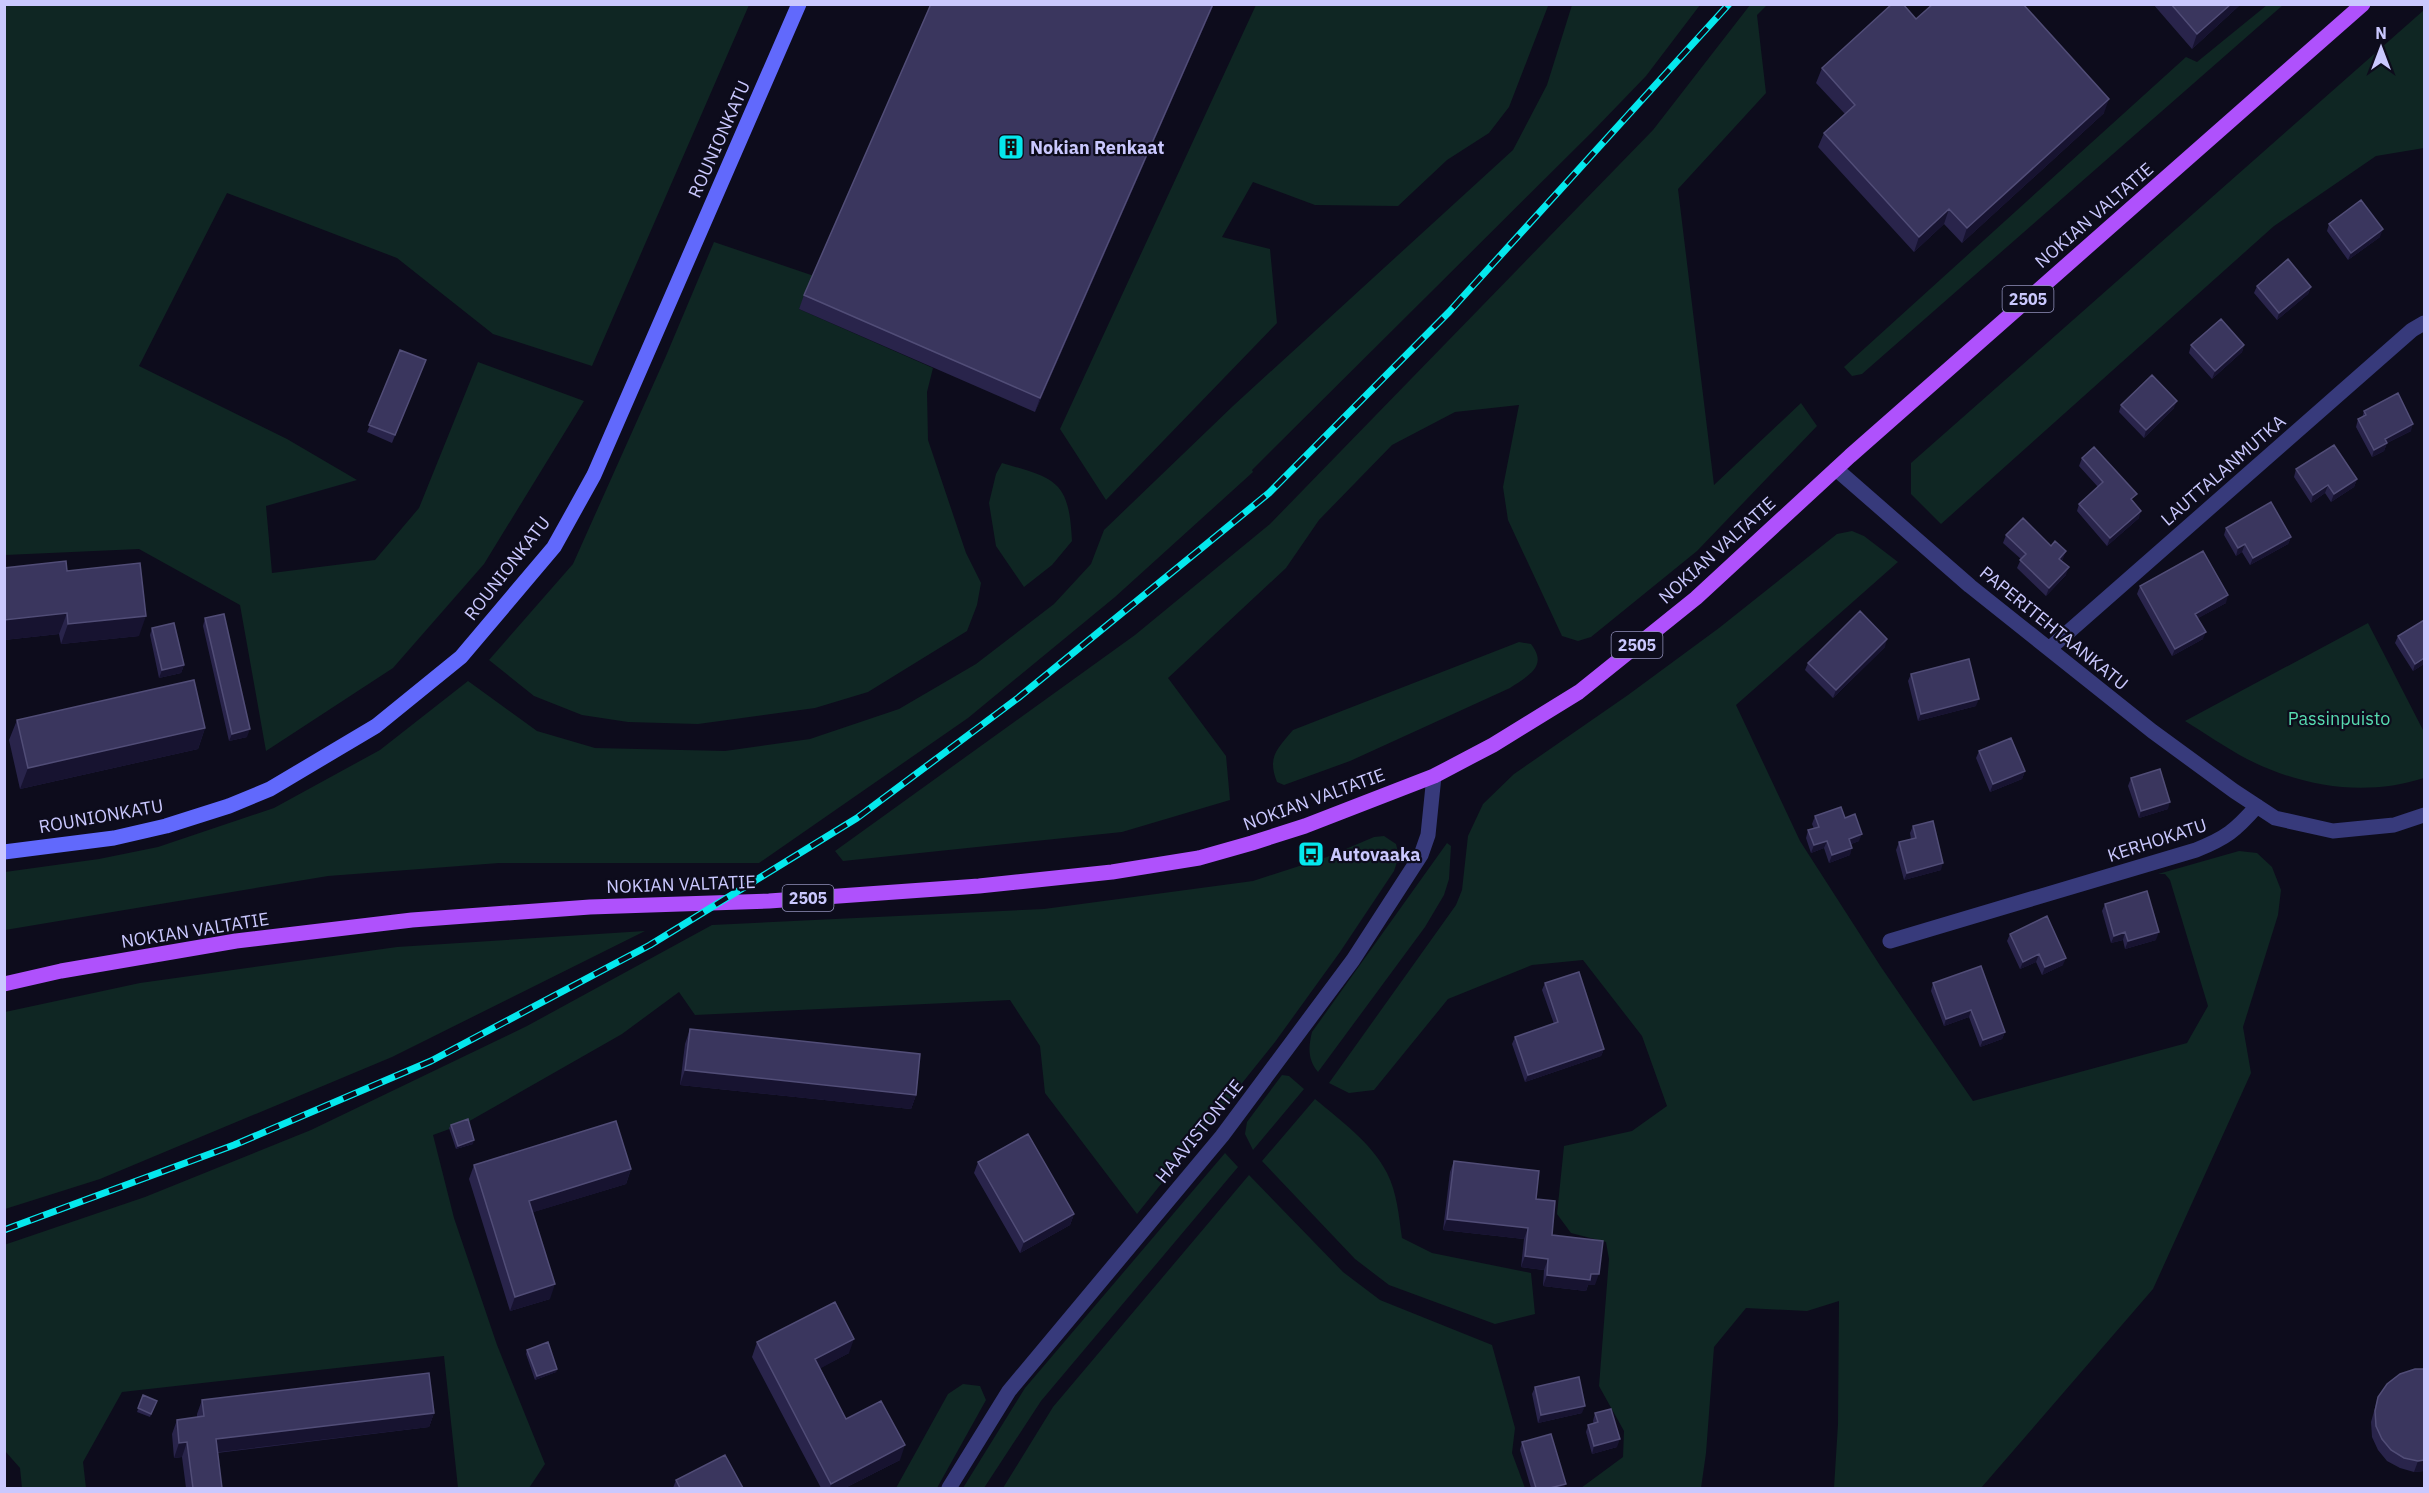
<svg xmlns="http://www.w3.org/2000/svg" width="2429" height="1493" viewBox="0 0 2429 1493" font-family="'IBM Plex Sans',sans-serif">
  <style>
    .green { fill: #0f2623 }
    .lines { fill: none; stroke-linecap: round; stroke-linejoin: round }
    .street { stroke: #373a7b; stroke-width: 15 }
    .secondary { stroke: #6169fc; stroke-width: 15 }
    .primary { stroke: #af51fc; stroke-width: 15 }
    .rail-casing { stroke: #05e8ed; stroke-width: 7 }
    .rail { stroke: #0d0c1c; stroke-width: 4.5; stroke-dasharray: 14; stroke-linecap: butt }
    .wall { fill: #29244b }
    .shaded-wall { fill: #171330 }
    .building { fill: #3a365e; stroke: #514d77; stroke-width: 1.5 }
    .labels { text-anchor: middle; dominant-baseline: central; stroke-width: 4.5; stroke-linejoin: round; paint-order: stroke }
    .shield { fill: #0d0c1c; stroke: #9190ba; stroke-width: 1.5 }
    .shield-label { font-size: 16px; font-weight: bold; fill: #cac8fe }
    .street-label { font-size: 18px; fill: #cac8fe; stroke: #0d0c1c }
    .poi-label { font-size: 18px; font-weight: bold; fill: #cac8fe; stroke: #0d0c1c; text-anchor: start }
    .park-label { font-size: 18px; fill: #57dbb0; stroke: #0d0c1c }
  </style>
  <rect width="100%" height="100%" fill="#0d0c1c"/>
  <path class="green" d="M4,5H749L592,366L493,334L397,258L227,193L139,366L287,439L357,480L266,506L272,573L375,560L419,508L478,362L584,401L484,564L393,668L266,751L240,605L139,549L5,555Z
    M1256,5L1548,6L1509,107L1489,133L1447,160L1398,206L1315,205L1253,182L1222,237L1270,249L1277,323L1106,500L1060,429Z
    M1572,5H1700L1646,76L1591,133L1252,470L1253,472L1115,597L968,718L759,863H499L328,876L5,930V872L99,859L158,847L274,808L380,750L468,681L537,731L595,748L725,751L810,739L899,709L976,664L1054,604L1091,564L1104,530L1233,406L1513,150L1547,85Z
    M1750,5H1767L1757,15L1766,93L1678,189L1714,485L1801,403L1817,426L1697,551L1591,637L1578,641L1562,636L1508,520L1503,487L1519,405L1455,412L1392,445L1319,520L1286,568L1168,678L1226,756L1230,800L1122,832L843,861L835,851L1135,635L1270,524L1653,130Z
    M2267,5H2283L1862,374L1852,376L1844,367L2186,57L2197,62Z
    M2424,10V148L2376,156L2274,226L1941,524L1911,494V463Z
    M714,242L814,276L799,309L933,368L927,392L928,440L966,553L981,583L977,605L967,631L868,692L815,708L698,724L628,722L582,715L534,696L489,660L573,564L666,356Z
    M1002,463C1057,479 1069,481 1072,541L1052,565L1024,587L996,546L989,503L996,474Z
    M1852,531L1864,536L1898,562L1736,705L1800,841L1881,967L1973,1101L2187,1043L2208,1006L2170,880L2165,874H2158L2239,851L2257,853L2272,867L2281,890L2278,915L2243,1027L2251,1073L2153,1289L1981,1488H1834L1838,1424L1839,1301L1807,1311L1746,1308L1714,1347L1706,1453L1701,1488H1581L1623,1457L1624,1431L1599,1386L1609,1259L1606,1242L1571,1233L1557,1214L1564,1146L1632,1131L1667,1106L1642,1036L1583,960L1532,965L1448,999L1374,1090L1349,1093L1329,1083L1456,905L1462,890L1468,836L1483,804L1514,774L1628,695L1719,628L1837,534Z
    M2368,623L2424,732V778C2365,797 2302,787 2247,759C2226,748 2205,733 2185,721Z
    M1519,642L1531,644C1549,667 1527,676 1510,688L1350,761L1284,785L1277,782C1267,757 1277,749 1293,730Z
    M1384,836L1396,844L1399,856L1394,871L1340,952L1275,1042L1137,1214L1045,1093L1040,1046L1010,1000L695,1015L679,992L622,1034L466,1123L433,1135L454,1218L497,1345L545,1464L529,1488H458L444,1356L122,1392L83,1462L86,1488H22L20,1468L5,1451L4,1245L145,1197L311,1130L527,1026L712,925L1044,909L1253,881L1327,857L1374,837Z
    M1447,843L1451,846L1449,879L1444,895L1425,927L1318,1072C1308,1060 1308,1048 1312,1032Z
    M645,931L392,1057L100,1179L5,1209V1012L140,983L397,947Z
    M1282,1075L1289,1076L1304,1089L1253,1150L1245,1134L1247,1122Z
    M1315,1099C1341,1121 1371,1142 1387,1173C1397,1192 1399,1217 1402,1238L1432,1253L1531,1273L1535,1314L1495,1324L1389,1285L1355,1259L1262,1161Z
    M1225,1153L1238,1167L1041,1401L984,1488H963L1025,1388Z
    M1249,1175L1343,1272L1380,1300L1492,1345L1515,1428L1512,1453L1525,1488H1003L1053,1407Z
    M963,1384L980,1386L986,1400L937,1488H896L948,1394Z"/>
  <g class="lines">
    <path class="street" d="M1836,469L1970,586L2152,731L2234,791L2275,818L2333,831L2394,825L2424,815
      M2049,649L2412,330L2424,323
      M1890,941L2196,850C2226,838 2235,831 2257,806
      M949,1488L1009,1391L1222,1136L1353,960L1421,855L1428,835L1434,776"/>
    <path class="secondary" d="M4,852L114,838L166,826L229,806L270,789L376,726L461,657L554,547L594,475L799,4"/>
    <path class="primary" d="M4,984L61,971L236,941L412,920L590,907L769,901L979,886L1112,872L1199,858L1252,843L1305,826L1434,776L1493,745L1579,692L1696,598L1850,456L2363,4"/>
    <defs>
      <path id="rail" d="M4,1230L234,1145L431,1061L650,945L857,818L1018,698L1269,493L1449,312L1729,4"/>
    </defs>
    <use href="#rail" class="rail-casing"/>
    <use href="#rail" class="rail"/>
  </g>
  <path class="wall" d="M1214,4L1035,412L799,309L804,295Z
    M2153,4H2241L2192,49Z
    M1916,19L2104,113L1962,243L1944,224L1914,252L1818,147L1824,133L1845,114L1816,83L1822,68Z
    M2329,224L2380,237L2348,260L2327,231Z
    M2257,286L2311,287L2308,294L2277,320L2254,293Z
    M2191,345H2244L2242,352L2212,379L2189,353Z
    M400,350L426,360L392,443L367,432Z
    M2121,405L2174,408L2144,438L2119,412Z
    M2364,411L2411,431L2387,443L2384,451L2372,457L2356,427L2358,419L2362,418Z
    M2082,458L2134,502L2139,518L2107,546L2077,511L2079,504L2098,487L2079,466Z
    M2296,469L2357,479L2354,487L2331,502L2325,493L2311,503L2294,477Z
    M2226,528L2291,537L2288,544L2250,565L2242,552L2236,556L2224,535Z
    M2006,535L2063,559L2061,561L2066,575L2046,596L2017,568L2021,559L2003,543Z
    M4,568L67,571L139,636L61,644L59,634L4,640Z
    M2140,586L2226,603L2198,618L2203,639L2172,656L2137,594Z
    M205,618L247,737L229,741L203,626Z
    M2424,620V665V664L2413,671L2395,643L2398,636Z
    M152,628L184,665L181,673L159,678L150,635Z
    M1885,647L1833,698L1805,670L1808,663Z
    M1911,674L1976,706L1918,721L1908,681Z
    M17,720L205,728L198,749L20,789L9,740Z
    M1979,751L2025,771L2022,779L1990,792L1976,758Z
    M2131,778L2168,809L2139,818L2128,786Z
    M1815,816L1845,818L1859,841L1851,844L1850,855L1829,863L1824,848L1811,853L1806,838L1808,830L1814,829L1812,824Z
    M1913,826L1941,870L1904,880L1896,850L1899,842L1911,839L1910,833Z
    M2105,904L2156,940L2125,949L2123,940L2111,943L2102,911Z
    M2010,934L2063,965L2042,975L2036,962L2020,969L2007,941Z
    M1545,983L1604,1049L1601,1056L1525,1082L1512,1044L1515,1037L1554,1024L1542,990Z
    M1933,983L2005,1032L2002,1039L1980,1047L1969,1017L1944,1026L1931,991Z
    M690,1029L916,1095L911,1109L680,1085L685,1044Z
    M451,1125L473,1144L456,1149L449,1128Z
    M1454,1161L1536,1199L1552,1235L1595,1285H1588L1586,1291L1543,1286L1544,1270L1521,1267L1524,1239L1443,1230L1450,1172Z
    M978,1162L1074,1214L1070,1225L1020,1253L974,1173Z
    M474,1165L631,1169L626,1184L533,1212L550,1299L510,1311L469,1179Z
    M757,1342L849,1353L820,1368L846,1419L900,1460L845,1488H821L752,1357Z
    M527,1350L557,1369L556,1372L535,1380L526,1354Z
    M2424,1369V1471L2414,1472L2400,1468L2387,1461L2378,1450L2372,1437L2371,1422L2378,1397Z
    M1535,1387L1582,1413L1538,1423L1532,1394Z
    M143,1395L157,1401L150,1417L137,1412Z
    M202,1400L434,1413L429,1427L217,1453L222,1488H186L182,1457L174,1458L172,1434L177,1420L197,1417V1414Z
    M1595,1413L1617,1447L1592,1454L1586,1432L1588,1425L1594,1424L1593,1421Z
    M1522,1442L1564,1488H1531L1520,1450Z
    M676,1480L743,1488H673Z"/>
  <path class="shaded-wall" d="M1213,4H1214L1035,412L1040,398Z
    M2231,4H2241L2192,49L2197,34Z
    M2109,99L2104,113L1962,243L1967,228Z
    M1949,209L1944,224L1914,252L1919,237Z
    M2383,229L2380,237L2348,260L2351,253Z
    M2311,287L2308,294L2277,320L2279,313Z
    M2244,345L2242,352L2212,379L2215,371Z
    M2177,401L2174,408L2144,438L2146,430Z
    M2413,424L2411,431L2387,443L2384,451L2372,457L2374,450L2385,439Z
    M2357,479L2354,487L2331,502L2334,494Z
    M2328,485L2325,493L2311,503L2313,495Z
    M2141,511L2139,518L2107,546L2110,538Z
    M2291,537L2288,544L2250,565L2253,558Z
    M2245,544L2242,552L2236,556L2238,548Z
    M2066,551L2063,559L2056,566L2059,559Z
    M2069,567L2066,575L2046,596L2049,588Z
    M2228,595L2226,603L2193,621L2195,614Z
    M67,613L59,634L4,640V620Z
    M146,616L139,636L61,644L68,624Z
    M2206,632L2203,639L2172,656L2175,649Z
    M1887,639L1885,647L1833,698L1836,690Z
    M2424,658V664L2413,671L2415,664Z
    M184,665L181,673L159,678L162,670Z
    M1979,699L1976,706L1918,721L1921,714Z
    M205,728L198,749L20,789L28,768Z
    M250,729L247,737L229,741L232,734Z
    M2025,771L2022,779L1990,792L1993,784Z
    M2170,802L2168,809L2139,818L2141,811Z
    M1862,834L1859,841L1846,846L1849,839Z
    M1827,841L1824,848L1811,853L1814,845Z
    M1852,848L1850,855L1829,863L1832,855Z
    M1943,863L1941,870L1904,880L1907,873Z
    M2125,932L2123,940L2111,943L2114,936Z
    M2159,932L2156,940L2125,949L2128,941Z
    M2039,954L2036,962L2020,969L2023,962Z
    M2066,958L2063,965L2042,975L2045,967Z
    M1971,1010L1969,1017L1944,1026L1946,1019Z
    M2005,1032L2002,1039L1980,1047L1983,1040Z
    M1604,1049L1601,1056L1525,1082L1528,1075Z
    M685,1070L916,1095L911,1109L680,1085Z
    M474,1140L473,1144L456,1149L458,1146Z
    M631,1169L626,1184L524,1215L529,1201Z
    M1074,1214L1070,1225L1020,1253L1024,1242Z
    M1447,1219L1528,1228L1524,1239L1443,1230Z
    M1525,1256L1548,1259L1544,1270L1521,1267Z
    M1591,1274H1599L1595,1285H1588L1586,1291L1543,1286L1547,1275Z
    M555,1284L550,1299L510,1311L515,1297Z
    M854,1339L849,1353L810,1374L815,1359Z
    M557,1369L556,1372L535,1380L537,1376Z
    M1585,1406L1582,1413L1538,1423L1541,1415Z
    M434,1413L429,1427L211,1453L216,1439Z
    M1620,1439L1617,1447L1592,1454L1594,1446Z
    M187,1442L182,1457L174,1458L179,1443Z
    M905,1445L900,1460L845,1488H830L831,1484Z
    M2424,1460V1471L2414,1472L2418,1461Z
    M1566,1484L1564,1488H1550Z"/>
  <path class="building" d="M931,4H1213L1040,398L804,295Z
    M1892,4H1903L1916,19L1933,4H2023L2109,99L1967,228L1949,209L1919,237L1824,133L1855,105L1822,68Z
    M2171,4H2231L2197,34Z
    M2361,200L2383,229L2351,253L2329,224Z
    M2288,259L2311,287L2279,313L2257,286Z
    M2221,319L2244,345L2215,371L2191,345Z
    M400,350L426,360L395,435L369,425Z
    M2152,375L2177,401L2146,430L2121,405Z
    M2398,393L2413,424L2385,439L2387,443L2374,450L2358,419L2366,415L2364,411Z
    M2334,445L2357,479L2334,494L2328,485L2313,495L2296,469Z
    M2094,447L2137,494L2131,499L2141,511L2110,538L2079,504L2103,482L2082,458Z
    M2271,502L2291,537L2253,558L2245,544L2238,548L2226,528Z
    M2023,518L2051,546L2055,541L2066,551L2059,559L2069,567L2049,588L2020,560L2026,554L2006,535Z
    M2203,551L2228,595L2195,614L2206,632L2175,649L2140,586Z
    M66,561L67,571L140,563L146,616L68,624L67,613L4,620V568Z
    M1860,611L1887,639L1836,690L1808,663Z
    M224,614L250,729L232,734L205,618Z
    M2424,620V658L2415,664L2398,636Z
    M174,623L184,665L162,670L152,628Z
    M1969,659L1979,699L1921,714L1911,674Z
    M194,680L205,728L28,768L17,720Z
    M2011,738L2025,771L1993,784L1979,751Z
    M2160,769L2170,802L2141,811L2131,778Z
    M1841,807L1845,818L1855,814L1862,834L1849,839L1852,848L1832,855L1827,841L1814,845L1808,830L1819,827L1815,816Z
    M1933,821L1943,863L1907,873L1899,842L1916,838L1913,826Z
    M2147,891L2159,932L2128,941L2125,932L2114,936L2105,904Z
    M2047,916L2066,958L2045,967L2039,954L2023,962L2010,934Z
    M1981,966L2005,1032L1983,1040L1971,1010L1946,1019L1933,983Z
    M1579,972L1604,1049L1528,1075L1515,1037L1558,1022L1545,983Z
    M690,1029L920,1054L916,1095L685,1070Z
    M468,1119L474,1140L458,1146L451,1125Z
    M616,1121L631,1169L529,1201L555,1284L515,1297L474,1165Z
    M1028,1134L1074,1214L1024,1242L978,1162Z
    M1454,1161L1539,1171L1536,1199L1555,1201L1552,1235L1603,1241L1599,1274H1591L1590,1280L1547,1275L1548,1259L1525,1256L1528,1228L1447,1219Z
    M835,1302L854,1339L815,1359L846,1419L881,1401L905,1445L831,1484L757,1342Z
    M548,1342L557,1369L537,1376L527,1350Z
    M2415,1369H2424V1460L2418,1461L2404,1458L2391,1450L2382,1439L2376,1426L2375,1411L2378,1397L2387,1384L2400,1374Z
    M429,1373L434,1413L216,1439L222,1488H193L187,1442L179,1443L177,1420L204,1416L202,1400Z
    M1579,1377L1585,1406L1541,1415L1535,1387Z
    M143,1395L157,1401L151,1414L138,1408Z
    M1611,1409L1620,1439L1594,1446L1588,1425L1598,1422L1595,1413Z
    M1551,1434L1566,1484L1550,1488H1536L1522,1442Z
    M725,1455L743,1488H680L676,1480Z"/>
  <defs>
    <symbol id="building-square" viewBox="-11 -11 22 22"><rect x="-9" y="-9" width="18" height="18" rx="4" fill="#05e8ed" stroke="#0d0c1c"/><path d="M-4-6H4V6H1V3H-1V6H-4ZM-2.5-4.3h1.7v1.8h-1.7ZM.8-4.3h1.7v1.8H.8ZM-2.5-1h1.7V.8h-1.7ZM.8-1h1.7V.8H.8Z" fill="#111"/></symbol>
    <symbol id="bus-square" viewBox="-11 -11 22 22"><rect x="-9" y="-9" width="18" height="18" rx="4" fill="#05e8ed" stroke="#0d0c1c"/><path d="M-5-6H5V4H4V6H2V4H-2V6H-4V4H-5ZM-3.5-4V0h7V-4ZM-3.5 1.2v1.5H-2V1.2ZM2 1.2v1.5H3.5V1.2Z" fill="#111"/></symbol>
  </defs>
  <g fill-rule="evenodd">
    <use href="#building-square" x="996" y="132" width="30" height="30"/>
    <use href="#bus-square" x="1296" y="839" width="30" height="30"/>
  </g>
  <g class="labels">
    <g class="shield">
      <rect x="2002.5" y="286" width="51" height="26" rx="4.5"/>
      <rect x="1611.5" y="632" width="51" height="26" rx="4.5"/>
      <rect x="782.5" y="885" width="51" height="26" rx="4.5"/>
    </g>
    <g class="shield-label">
      <text x="2028" y="299">2505</text>
      <text x="1637" y="645">2505</text>
      <text x="808" y="898">2505</text>
    </g>
    <g class="street-label">
      <text transform="translate(719 139) rotate(-66)">ROUNIONKATU</text>
      <text transform="translate(2094 215) rotate(-41)">NOKIAN VALTATIE</text>
      <text transform="translate(2223 470) rotate(-41)">LAUTTALANMUTKA</text>
      <text transform="translate(1717 550) rotate(-42)">NOKIAN VALTATIE</text>
      <text transform="translate(507 568) rotate(-52)">ROUNIONKATU</text>
      <text transform="translate(2054 628) rotate(39)">PAPERITEHTAANKATU</text>
      <text transform="translate(1314 799) rotate(-20)">NOKIAN VALTATIE</text>
      <text transform="translate(101 816) rotate(-10)">ROUNIONKATU</text>
      <text transform="translate(2157 840) rotate(-18)">KERHOKATU</text>
      <text transform="translate(681 884) rotate(-2)">NOKIAN VALTATIE</text>
      <text transform="translate(195 930) rotate(-9)">NOKIAN VALTATIE</text>
      <text transform="translate(1199 1131) rotate(-51)">HAAVISTONTIE</text>
    </g>
    <g class="poi-label">
      <text x="1030" y="147">Nokian Renkaat</text>
      <text x="1330" y="854">Autovaaka</text>
    </g>
    <g class="park-label">
      <text x="2339" y="718">Passinpuisto</text>
    </g>
  </g>
  <rect width="2429" height="1493" fill="none" stroke="#cac8fe" stroke-width="12"/>
  <g transform="translate(2381 48)" stroke="#0d0c1c" stroke-width="4.5" paint-order="stroke">
  <path d="M0-4.5L10 22L0 15L-10 22Z" fill="#cac8fe"/>
  <text y="-9" font-size="16" font-weight="bold" text-anchor="middle" fill="#cac8fe">N</text>
  </g>
</svg>
